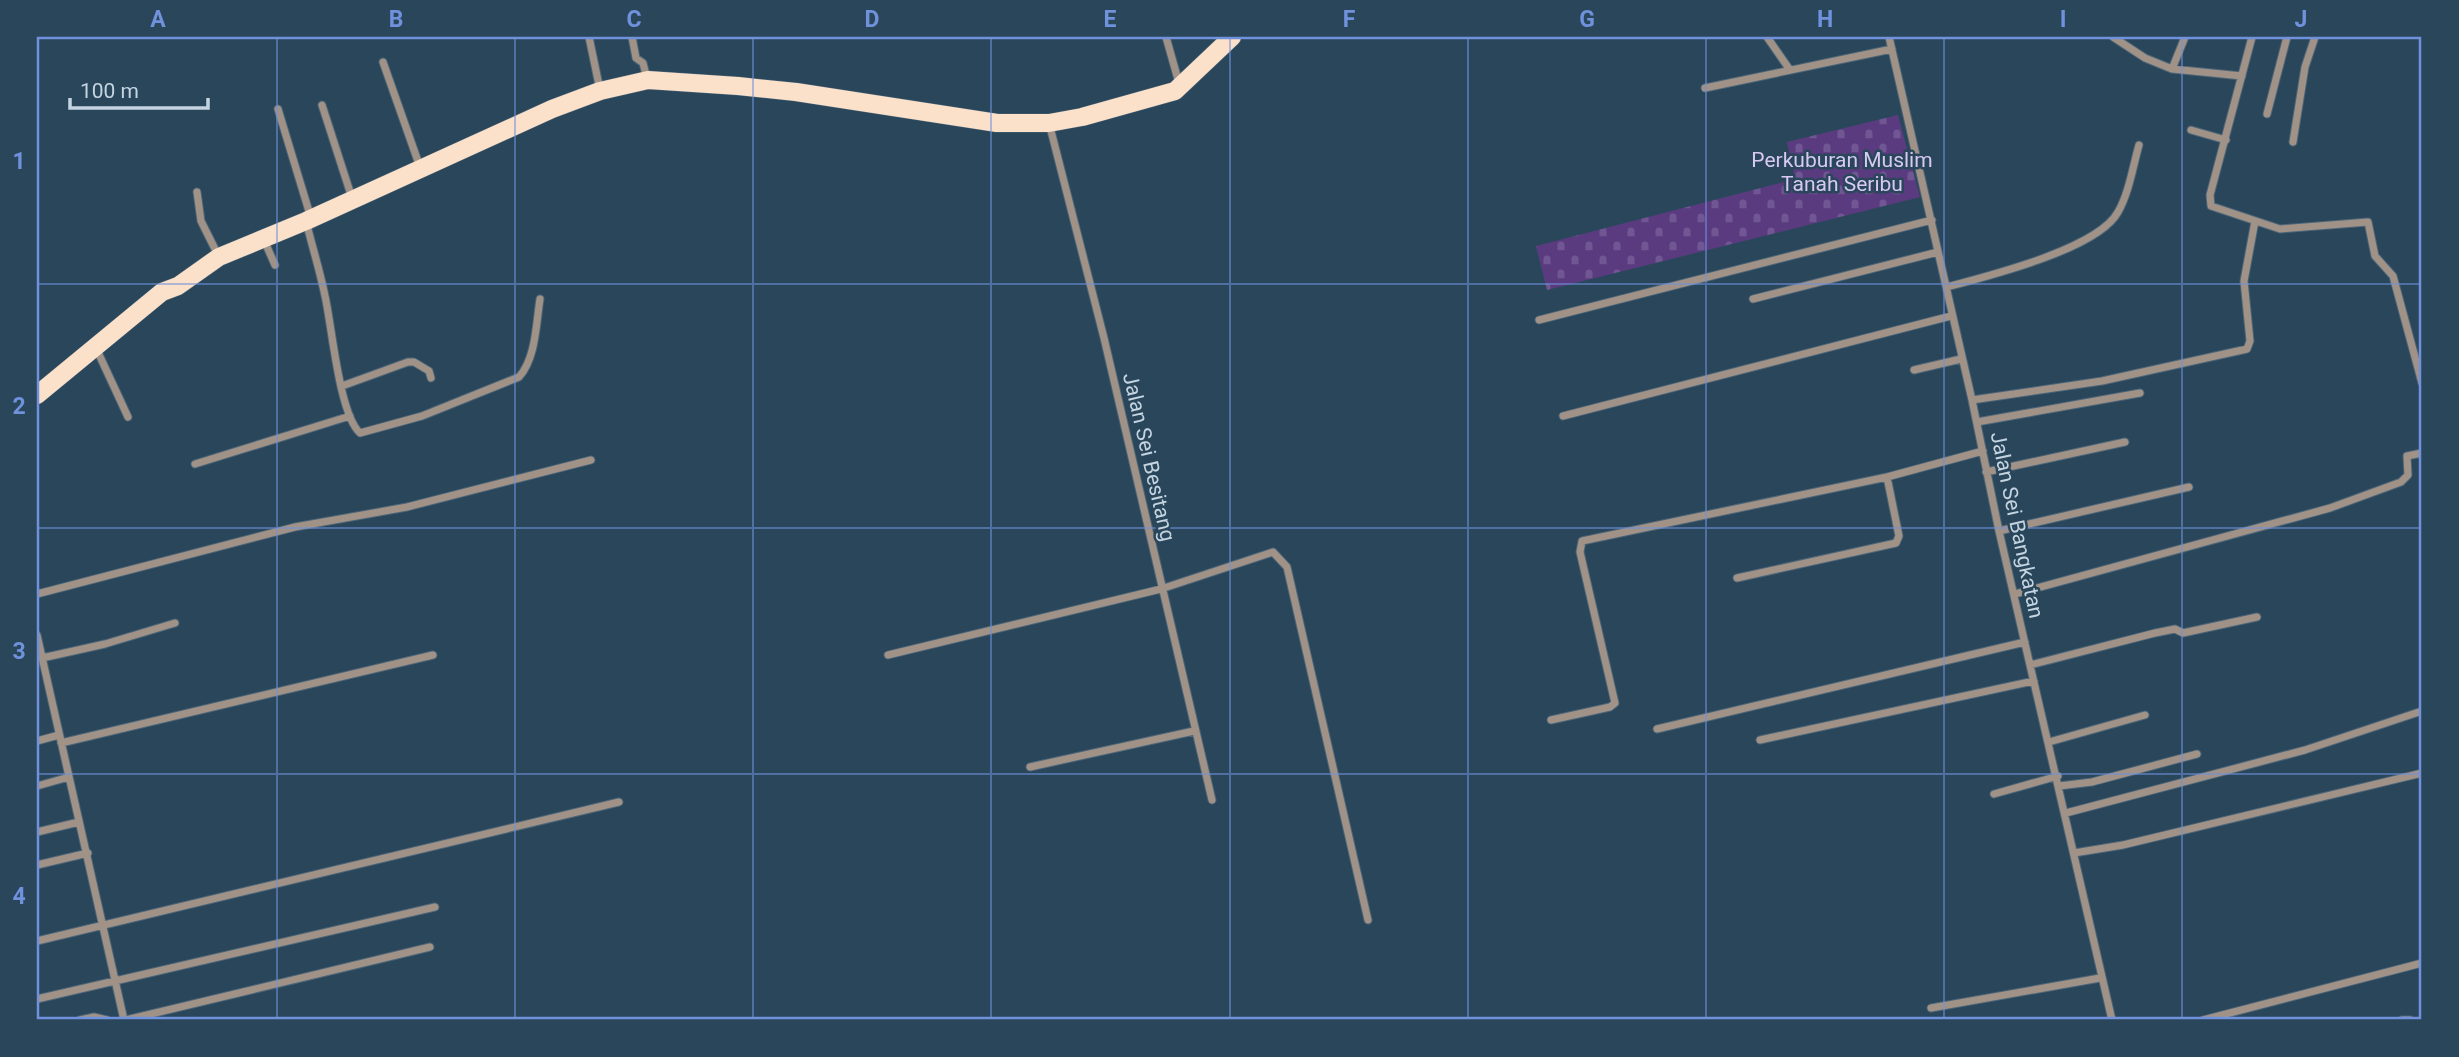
<svg xmlns="http://www.w3.org/2000/svg" width="2459" height="1057" viewBox="0 0 2459 1057" font-family="Roboto,sans-serif">
  <style>
    .cemetery { fill: url(#cemetery-stones) }
    .lines { fill: none; stroke-linecap: round; stroke-linejoin: round }
    .street-casing { stroke: #4c6578; stroke-width: 9 }
    .primary-casing { stroke: #4c6578; stroke-width: 19 }
    .street { stroke: #a09287; stroke-width: 7 }
    .primary { stroke: #fce1ca; stroke-width: 18 }
    .grid { fill: none; stroke: #7091dc; stroke-width: 2; stroke-opacity: 0.55 }
    .labels { text-anchor: middle; dominant-baseline: central; stroke-width: 5; stroke-linejoin: round; paint-order: stroke }
    .park-label { font-size: 21px; fill: #d8c9f2; stroke: #2a465b }
    .street-label { font-size: 21px; fill: #c4d4e1; stroke: #2a465b }
    .neatline { fill: none; stroke: #7091dc; stroke-width: 2.5 }
    .grid-label { font-size: 23px; text-anchor: middle; font-weight: bold; fill: #7091dc }
  </style>
  <defs>
    <pattern id="cemetery-stones" width="16" height="16" patternUnits="userSpaceOnUse" patternTransform="scale(1.75)"><rect width="16" height="16" fill="#5a3b80"/><path d="M2 7V4a2 2 0 0 1 4 0v3zM10 15v-3a2 2 0 0 1 4 0v3z" fill="#705692"/></pattern>
  </defs>
  <rect width="100%" height="100%" fill="#2a465b"/>
  <path class="cemetery" d="M1898,115L1920,197L1547,290L1536,246L1795,179L1787,142Z"/>
  <g class="lines">
    <defs>
      <path id="street" d="M589,37L600,90
        M632,37L636,58L643,63L647,79
        M1166,37L1179,83
        M1767,37L1790,70
        M1889,37L1972,400L1999,531L2112,1020
        M2113,37L2145,58L2172,69L2242,76
        M2252,37L2210,195L2211,206L2280,229L2368,222L2375,256L2393,276L2422,383
        M383,62L420,167
        M2172,69L2185,37
        M1705,88L1892,49
        M322,105L352,198
        M278,109L311,218
        M2267,114L2287,37
        M1049,123L1104,338L1212,800
        M2191,130L2226,140
        M2293,142L2305,67L2315,37
        M197,192L201,221L219,257
        M306,221C312,246 320,271 325,296C332,326 339,414 360,433L422,416L519,377C536,358 536,324 540,299
        M264,240L275,265
        M1947,287C1988,276 2098,249 2118,212C2129,193 2133,166 2139,145
        M1753,299L1938,252
        M1539,320L1932,220
        M96,348L128,417
        M1914,370L1961,359
        M342,386L408,362H414L429,371L431,378
        M1972,400L2102,381L2247,349L2250,341L2244,281L2255,221
        M1563,416L1951,316
        M1977,422L2140,393
        M195,464L350,416
        M1986,472L2125,442
        M1999,531L2189,487
        M1737,578L1896,543L1899,536L1887,477
        M37,594L295,527L407,507L591,460
        M2015,594L2330,508L2401,482L2408,475L2407,456L2422,453
        M37,635L124,1020
        M888,655L1161,589L1273,552L1287,567L1368,920
        M42,658L105,644L175,623
        M2030,665L2155,633L2175,629L2183,633L2257,617
        M1551,720L1610,707L1615,703L1580,552L1582,541L1887,477L1983,451
        M1657,729L2025,642
        M1760,740L2034,681
        M37,741L59,735
        M2049,742L2145,715
        M61,743L433,655
        M1030,767L1194,731
        M37,786L69,777
        M2059,786L2092,782L2197,754
        M1994,794L2058,776
        M2066,813L2305,750L2422,711
        M37,832L79,822
        M2074,853L2123,845L2422,773
        M37,865L88,853
        M37,941L619,802
        M37,999L435,907
        M1931,1008L2100,978
        M80,1020L94,1017L107,1020
        M126,1020L430,947
        M2203,1020L2422,963
        M2402,1020H2410"/>
      <path id="primary" d="M37,395L162,292L178,286L219,257L306,221L552,109L600,91L648,80L738,86L796,92L997,123H1049L1082,117L1175,91L1232,37"/>
    </defs>
    <use href="#street" class="street-casing"/>
    <use href="#primary" class="primary-casing"/>
    <use href="#street" class="street"/>
    <use href="#primary" class="primary"/>
  </g>
  <path class="grid" d="M277,37V1020M515,37V1020M753,37V1020M991,37V1020M1230,37V1020M1468,37V1020M1706,37V1020M1944,37V1020M2182,37V1020M37,284H2422M37,528H2422M37,774H2422"/>
  <g class="labels">
    <g class="park-label">
      <text x="1842" y="160">Perkuburan Muslim<tspan x="1842" dy="24">Tanah Seribu</tspan></text>
    </g>
    <g class="street-label">
      <text transform="translate(1149 457) rotate(77)">Jalan Sei Besitang</text>
      <text transform="translate(2017 525) rotate(78)">Jalan Sei Bangkatan</text>
    </g>
  </g>
  <rect width="2459" height="1057" fill="none" stroke="#2a465b" stroke-width="77"/>
  <path d="M70 98v10h138v-10" fill="none" stroke="#c4d4e1" stroke-width="3.5"/>
  <text x="80" y="98" font-size="21" fill="#c4d4e1" stroke="#2a465b" stroke-width="5" paint-order="stroke">100 m</text>
  <rect x="38" y="38" width="2382" height="980" class="neatline"/>
  <g class="grid-label">
    <text x="158" y="27">A</text>
    <text x="396" y="27">B</text>
    <text x="634" y="27">C</text>
    <text x="872" y="27">D</text>
    <text x="1110" y="27">E</text>
    <text x="1349" y="27">F</text>
    <text x="1587" y="27">G</text>
    <text x="1825" y="27">H</text>
    <text x="2063" y="27">I</text>
    <text x="2301" y="27">J</text>
    <text x="19" y="169">1</text>
    <text x="19" y="414">2</text>
    <text x="19" y="659">3</text>
    <text x="19" y="904">4</text>
  </g>
</svg>
